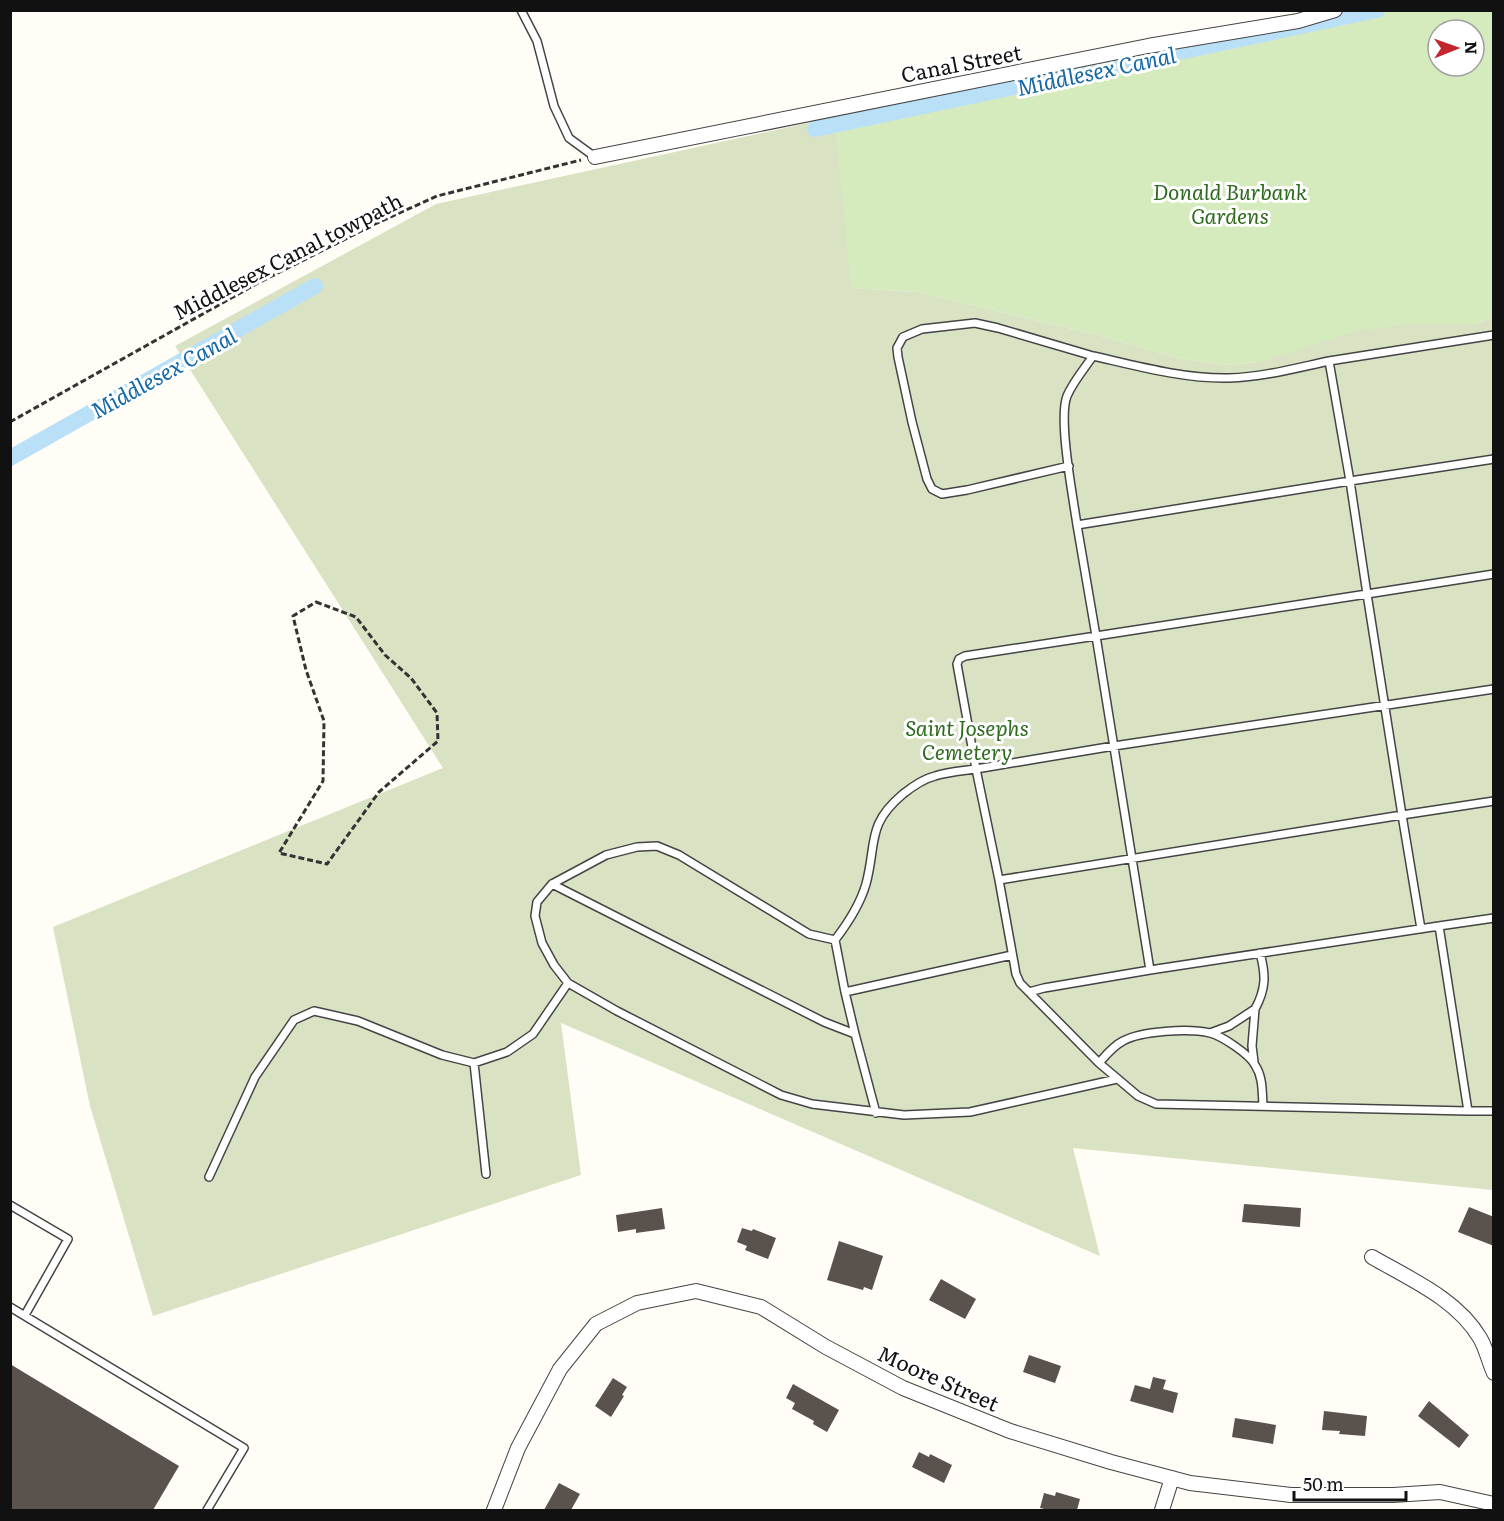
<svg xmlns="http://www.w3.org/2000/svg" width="1504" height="1521" viewBox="0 0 1504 1521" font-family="Literata,serif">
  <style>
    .green { fill: #d5ebbd; fill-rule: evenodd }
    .cemetery { fill: #d9e3c4 }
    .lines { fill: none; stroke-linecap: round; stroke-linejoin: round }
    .canal { stroke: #b9e0f7; stroke-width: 16 }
    .building { fill: #5a524d }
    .service-casing { stroke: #444; stroke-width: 10 }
    .minor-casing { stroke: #444; stroke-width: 16 }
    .path { stroke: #333; stroke-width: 3; stroke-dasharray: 6 3; stroke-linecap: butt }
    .service { stroke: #fff; stroke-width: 7 }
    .minor { stroke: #fff; stroke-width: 14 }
    .labels { text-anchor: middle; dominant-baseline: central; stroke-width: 6; stroke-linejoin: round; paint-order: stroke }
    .street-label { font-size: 21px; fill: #111; stroke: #fff }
    .park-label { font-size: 21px; font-style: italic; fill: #2f6b1f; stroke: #fff }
    .water-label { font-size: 22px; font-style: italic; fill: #1768a6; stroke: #fff }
  </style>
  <rect width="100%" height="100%" fill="#fffdf5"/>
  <path class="green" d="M1352,11H1493V318L1473,324H1407L1259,362L1228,365L1182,359L1098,335L918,292L850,288L835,117L1216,41ZM1438,30H1474V66H1438Z"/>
  <path class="cemetery" d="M835,117L851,288L918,292L1098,335L1182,359L1228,365L1259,362L1357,331L1407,324H1473L1493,318V1190L1073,1148L1100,1256L561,1023L581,1175L153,1316L90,1106L53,927L443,768L175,346L436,204Z"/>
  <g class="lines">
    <path class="canal" d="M815,129L1377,10
      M10,458L315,286"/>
  </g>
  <path class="building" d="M1244,1204L1301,1208L1300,1227L1242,1222Z
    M1469,1207L1494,1217V1246L1458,1232Z
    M662,1208L665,1229L636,1233V1229L618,1232L616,1215Z
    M742,1228L752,1231L753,1229L776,1238L768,1259L745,1250L747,1246L737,1242Z
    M839,1241L883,1256L872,1290L864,1287L863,1290L827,1280Z
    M941,1279L976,1299L965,1319L929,1300Z
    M1029,1355L1061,1366L1055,1383L1023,1372Z
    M10,1364L179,1466L153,1510H10Z
    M1153,1377L1166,1380L1163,1389L1178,1393L1173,1413L1130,1401L1135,1385L1150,1389Z
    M613,1378L627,1387L622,1395L624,1396L611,1417L595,1406Z
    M793,1384L839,1410L827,1432L813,1424L814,1421L792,1409L795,1403L786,1398Z
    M1429,1401L1469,1435L1459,1448L1418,1416Z
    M1324,1411L1367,1416L1365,1436L1339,1434L1340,1431L1322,1430Z
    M1235,1418L1276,1425L1273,1444L1232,1437Z
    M919,1452L929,1457L930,1454L952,1465L944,1483L912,1467Z
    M559,1483L580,1494L571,1510H544Z
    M1056,1492L1080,1499L1077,1510H1049L1040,1508L1044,1493L1055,1496Z"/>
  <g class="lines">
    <defs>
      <path id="service" d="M521,10L537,41L554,106L569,138L595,157
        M1494,335L1329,361L1350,481L1077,525L1096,636L965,656L959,659L957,664L976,769L1114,746L1494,689
        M1093,356C1137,366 1184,379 1229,378C1263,377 1296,368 1329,361
        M1494,459L1350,481L1367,594L1494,574
        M1069,466L967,490L942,494L932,489L927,479L912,422L898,357L897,348L903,337L922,329L975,323L998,328L1093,356C1084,369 1073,382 1067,396C1058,419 1073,497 1077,525
        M999,880L976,769C962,771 948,772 935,776C923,779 913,786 903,794C866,825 877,843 866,884C860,905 848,923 835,940L809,934L679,855L657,846L637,847L606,855L552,884L537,902L535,916L542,943L554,965L568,983L617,1011L781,1095L812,1104L904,1115L970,1112L1117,1079
        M552,884L824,1022L855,1034L876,1113
        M1421,929L1402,815L1494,801
        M835,940L845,992
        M1029,992L1044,988L1150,970
        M1255,1009C1266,989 1266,975 1260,953
        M1210,1033L1229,1026L1255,1009L1252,1046L1254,1062
        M855,1034L845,992L1012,955
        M474,1063L486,1174
        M1099,1063L1020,983L1016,974L999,880L1402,815L1367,594L1096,636L1150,970L1439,926
        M1263,1105C1262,1091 1263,1077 1255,1065C1249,1054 1222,1036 1210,1033C1189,1028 1141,1031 1123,1041C1113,1046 1106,1055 1099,1063L1138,1096L1156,1104L1468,1111L1439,926L1494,918
        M1468,1111H1494
        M209,1177L255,1077L294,1020L314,1011L358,1021L442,1055L474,1063L507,1052L533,1034L568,983
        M10,1205L68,1239L25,1315
        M10,1307L244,1448L207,1510"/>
      <path id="minor" d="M595,157L1148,46L1298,21L1335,10
        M1372,1257C1410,1279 1457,1299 1480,1338C1486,1348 1489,1362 1494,1373
        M494,1510L518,1448L560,1369L596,1324L637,1303L696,1291L761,1307L826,1347L903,1388L1010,1431L1111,1462L1190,1483L1291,1495H1393L1440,1492L1494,1504
        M1162,1510L1172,1478"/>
    </defs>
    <use href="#service" class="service-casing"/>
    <use href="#minor" class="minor-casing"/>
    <path class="path" d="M10,422L258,283L375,224L437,196L581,160
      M316,602L356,617L385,655L411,678L437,713L438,741L379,792L327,864L279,853L323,781L324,721L306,670L293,616Z"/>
    <use href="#service" class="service"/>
    <use href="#minor" class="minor"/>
  </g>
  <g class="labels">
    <g class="street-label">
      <text transform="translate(961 62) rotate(-11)">Canal Street</text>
      <text transform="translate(287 255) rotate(-27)">Middlesex Canal towpath</text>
      <text transform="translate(939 1377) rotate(24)">Moore Street</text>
    </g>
    <g class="park-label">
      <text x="1230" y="190">Donald Burbank<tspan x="1230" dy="24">Gardens</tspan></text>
      <text x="967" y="726">Saint Josephs<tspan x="967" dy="24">Cemetery</tspan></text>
    </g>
    <g class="water-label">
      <text transform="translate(1096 70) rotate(-12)">Middlesex Canal</text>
      <text transform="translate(163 372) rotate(-29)">Middlesex Canal</text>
    </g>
  </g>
  <rect width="1504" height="1521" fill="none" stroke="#111111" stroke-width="24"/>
  <g transform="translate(1456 48) rotate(89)"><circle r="28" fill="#ffffff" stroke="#a0a0a0" stroke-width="1.5"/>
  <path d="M0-4.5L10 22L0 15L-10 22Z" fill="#c4262e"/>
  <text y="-9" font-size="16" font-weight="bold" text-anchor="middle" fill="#111111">N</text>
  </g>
  <path d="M1294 1491v9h112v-9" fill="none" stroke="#111111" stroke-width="3"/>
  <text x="1303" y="1491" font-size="18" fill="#111111" stroke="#ffffff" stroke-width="4.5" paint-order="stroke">50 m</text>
</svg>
